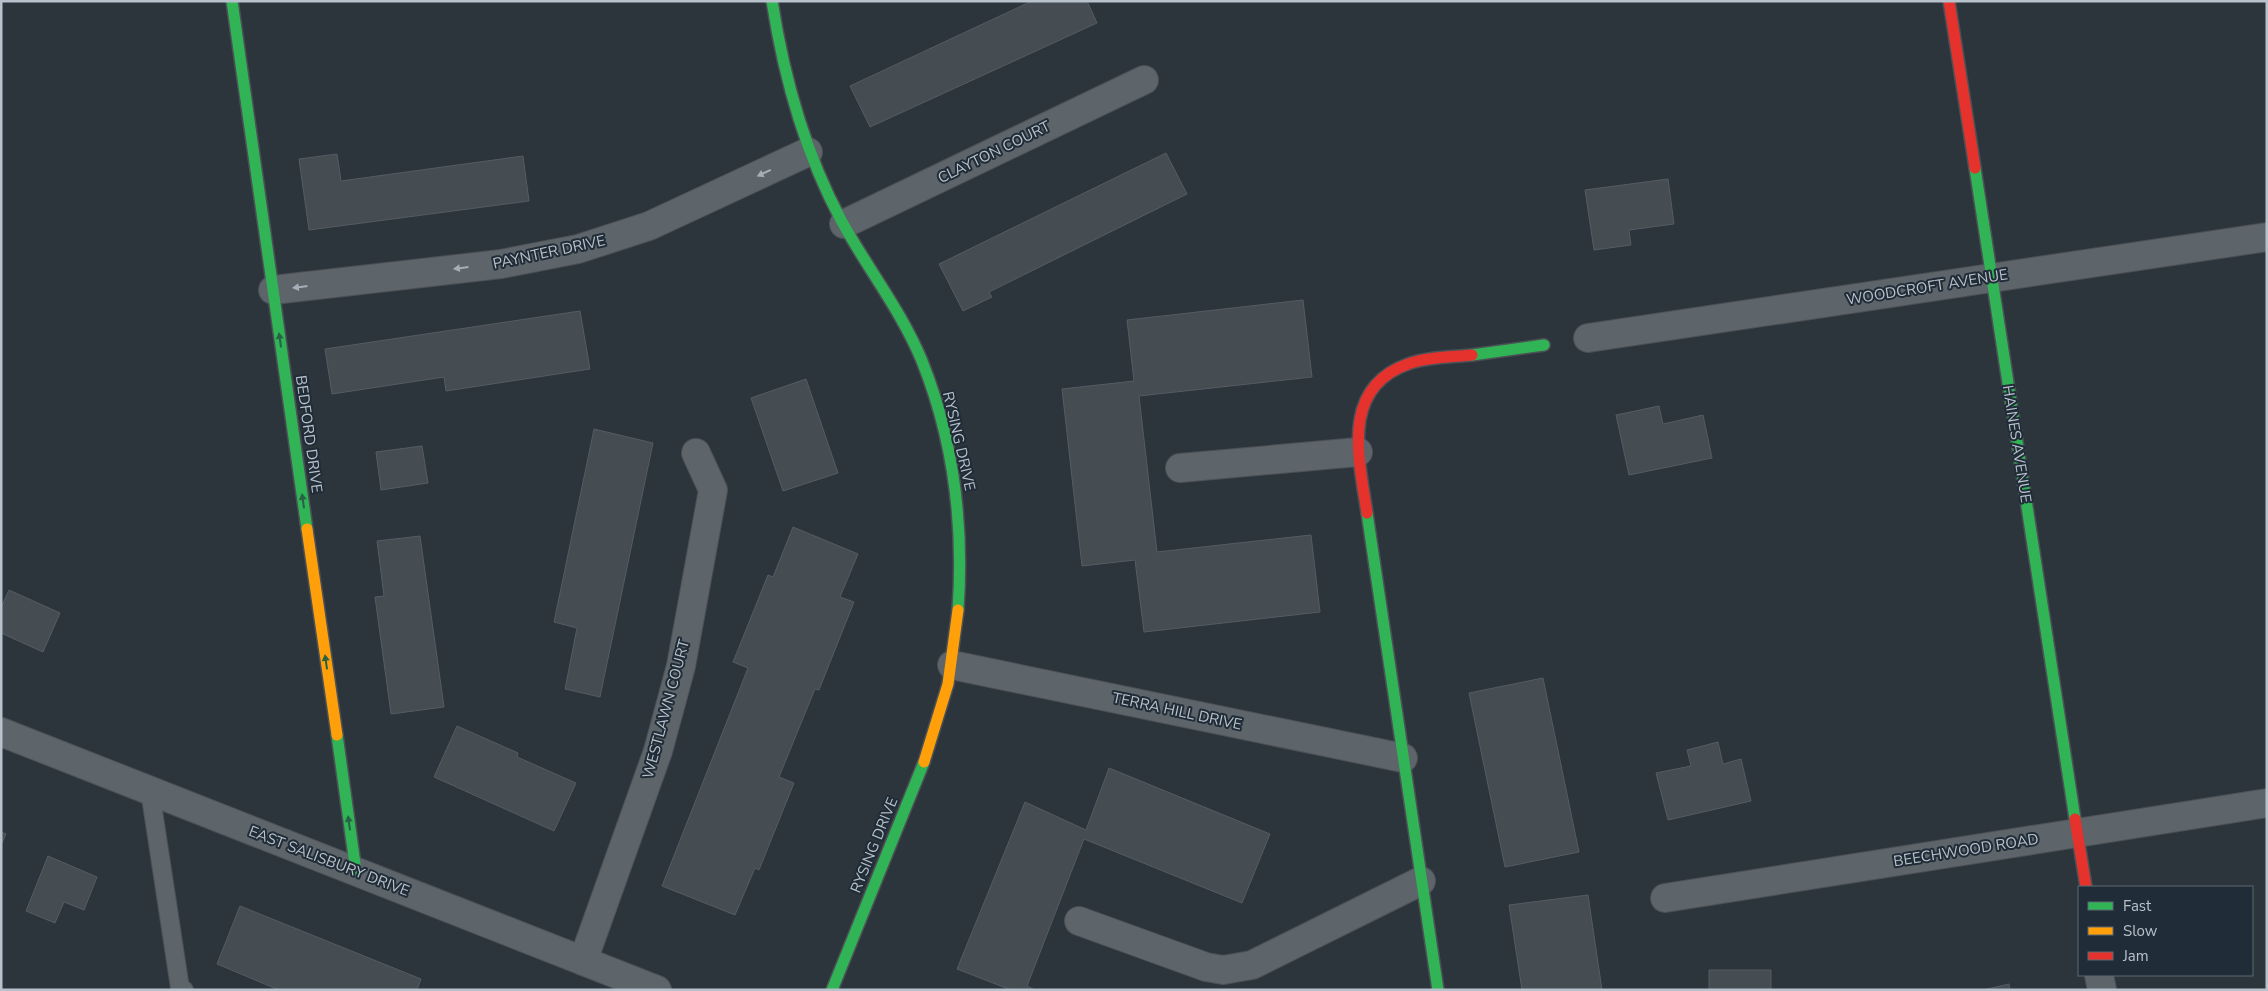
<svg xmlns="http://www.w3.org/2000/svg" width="2268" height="991" viewBox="0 0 2268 991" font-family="'Nunito Sans',sans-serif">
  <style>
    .building { fill: #454c52; stroke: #555c63 }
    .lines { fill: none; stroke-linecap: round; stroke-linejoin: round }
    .lane-casing { stroke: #4b5156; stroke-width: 20 }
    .street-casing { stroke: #4b5156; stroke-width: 30 }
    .fast-casing { stroke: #4b5156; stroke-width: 14 }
    .slow-casing { stroke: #4b5156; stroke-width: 14 }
    .jam-casing { stroke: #4b5156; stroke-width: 14 }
    .lane { stroke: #5d646a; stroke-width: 18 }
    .street { stroke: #5d646a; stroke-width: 28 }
    .fast { stroke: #30b455; stroke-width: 11 }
    .slow { stroke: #ff9f0a; stroke-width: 11 }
    .jam { stroke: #e5322d; stroke-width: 11 }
    .oneway { fill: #a6afb8 }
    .oneway2 { fill: #266243 }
    .labels { text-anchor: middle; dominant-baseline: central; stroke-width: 4; stroke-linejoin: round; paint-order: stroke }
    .street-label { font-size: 15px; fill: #b8c2cc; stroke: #202c37 }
  </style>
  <rect width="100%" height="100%" fill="#2d353c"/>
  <path class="building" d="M1032,1H1087L1097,23L870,127L850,86Z
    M1166,153L1187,194L989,292L992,297L963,311L939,264Z
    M337,154L341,181L523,156L529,201L309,230L299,159Z
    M1668,179L1674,224L1629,230L1631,245L1594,250L1585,190Z
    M1303,300L1312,377L1139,396L1157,552L1311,535L1320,612L1144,632L1135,560L1082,566L1062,389L1134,381L1127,320Z
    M580,311L590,369L446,391L444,377L332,394L325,349Z
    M806,379L838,473L783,491L751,398Z
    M1659,406L1663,424L1703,415L1712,458L1629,475L1616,415Z
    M594,429L653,443L600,697L565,689L577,628L554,622Z
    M422,446L428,483L381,490L376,452Z
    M793,527L858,554L840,597L854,602L819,690L815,689L779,777L794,783L759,870L755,868L735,915L662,886L748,668L733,662L768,575L773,577Z
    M420,536L444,707L391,714L375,597L384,596L377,541Z
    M9,590L60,613L43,652L1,633V608Z
    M1543,678L1579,852L1505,867L1469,693Z
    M457,726L518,753L517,757L576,783L554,831L434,777Z
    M1718,742L1723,764L1741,759L1751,801L1668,820L1656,773L1691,766L1687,750Z
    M1109,768L1270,834L1242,903L1084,839L1027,986L1035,990H1011L957,969L1025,802L1086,830Z
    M1,832L6,834L1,845Z
    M48,856L97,877L84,910L64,902L55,923L26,911Z
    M1588,895L1602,990H1522L1509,905Z
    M240,906L421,979L417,990H279L217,964Z
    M1709,970H1771V990H1709Z
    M2009,984L2010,990H1983Z"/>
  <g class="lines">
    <defs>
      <path id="lane" d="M150,791L180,988L184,990"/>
      <path id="street" d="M844,224L1144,80
        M273,290L501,264L578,249L649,226L808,152
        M1588,338L2267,237
        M1180,468L1358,452
        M952,665L1403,758
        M1,732L657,990
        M1665,898L2267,803
        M1079,921L1206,967L1223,970L1252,965L1421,881
        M583,961L658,751L681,666L713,490L696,453
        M2099,975L2102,990"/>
      <path id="fast" d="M232,1L307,529
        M772,1C784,78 804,151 841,220C867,268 901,310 922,361C954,441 964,524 958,610
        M1975,168L2075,819
        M1472,355L1544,345
        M1367,513L1438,990
        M337,735L356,871
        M832,990L924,762"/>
      <path id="slow" d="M307,529L337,735
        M924,762L948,684L958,610"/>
      <path id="jam" d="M1949,1L1975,168
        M1367,513C1359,459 1340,388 1408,364C1425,357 1453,357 1472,355
        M2075,819L2086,887"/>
    </defs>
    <use href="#lane" class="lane-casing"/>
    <use href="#street" class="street-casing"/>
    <use href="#fast" class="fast-casing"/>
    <use href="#slow" class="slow-casing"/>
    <use href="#jam" class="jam-casing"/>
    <use href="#lane" class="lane"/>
    <use href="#street" class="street"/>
    <use href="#fast" class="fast"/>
    <use href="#slow" class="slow"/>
    <use href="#jam" class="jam"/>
  </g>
  <defs><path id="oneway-solid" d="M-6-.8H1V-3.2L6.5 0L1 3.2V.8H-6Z" transform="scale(1.25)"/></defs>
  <g class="oneway">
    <use href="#oneway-solid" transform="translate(764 173) rotate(155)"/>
    <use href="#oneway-solid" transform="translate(461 268) rotate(173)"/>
    <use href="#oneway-solid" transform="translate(300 287) rotate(173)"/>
  </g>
  <g class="oneway2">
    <use href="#oneway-solid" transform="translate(280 340) rotate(-98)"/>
    <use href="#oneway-solid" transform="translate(303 501) rotate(-98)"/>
    <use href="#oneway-solid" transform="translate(326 662) rotate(-98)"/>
    <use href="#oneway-solid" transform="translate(349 823) rotate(-98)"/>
  </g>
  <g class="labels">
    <g class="street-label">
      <text transform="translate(994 152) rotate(-26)">CLAYTON COURT</text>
      <text transform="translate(549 252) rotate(-12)">PAYNTER DRIVE</text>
      <text transform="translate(1927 287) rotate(-9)">WOODCROFT AVENUE</text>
      <text transform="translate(309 434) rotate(82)">BEDFORD DRIVE</text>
      <text transform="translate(959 441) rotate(77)">RYSING DRIVE</text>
      <text transform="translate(2017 444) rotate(81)">HAINES AVENUE</text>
      <text transform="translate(666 709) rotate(-75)">WESTLAWN COURT</text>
      <text transform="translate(1177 711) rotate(12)">TERRA HILL DRIVE</text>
      <text transform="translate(874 845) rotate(-68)">RYSING DRIVE</text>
      <text transform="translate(1966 850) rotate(-9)">BEECHWOOD ROAD</text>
      <text transform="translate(329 861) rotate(21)">EAST SALISBURY DRIVE</text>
    </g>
  </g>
  <rect width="2268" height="991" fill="none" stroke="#b8c2cc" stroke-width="5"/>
  <rect x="2078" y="886" width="175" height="90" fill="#202c37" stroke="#5d6873"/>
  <rect x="2088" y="902" width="25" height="8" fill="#30b455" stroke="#5d6873"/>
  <text x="2123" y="911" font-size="15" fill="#b8c2cc">Fast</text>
  <rect x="2088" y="927" width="25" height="8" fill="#ff9f0a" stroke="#5d6873"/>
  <text x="2123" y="936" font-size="15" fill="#b8c2cc">Slow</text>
  <rect x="2088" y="952" width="25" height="8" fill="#e5322d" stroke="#5d6873"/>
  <text x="2123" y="961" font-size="15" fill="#b8c2cc">Jam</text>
</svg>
